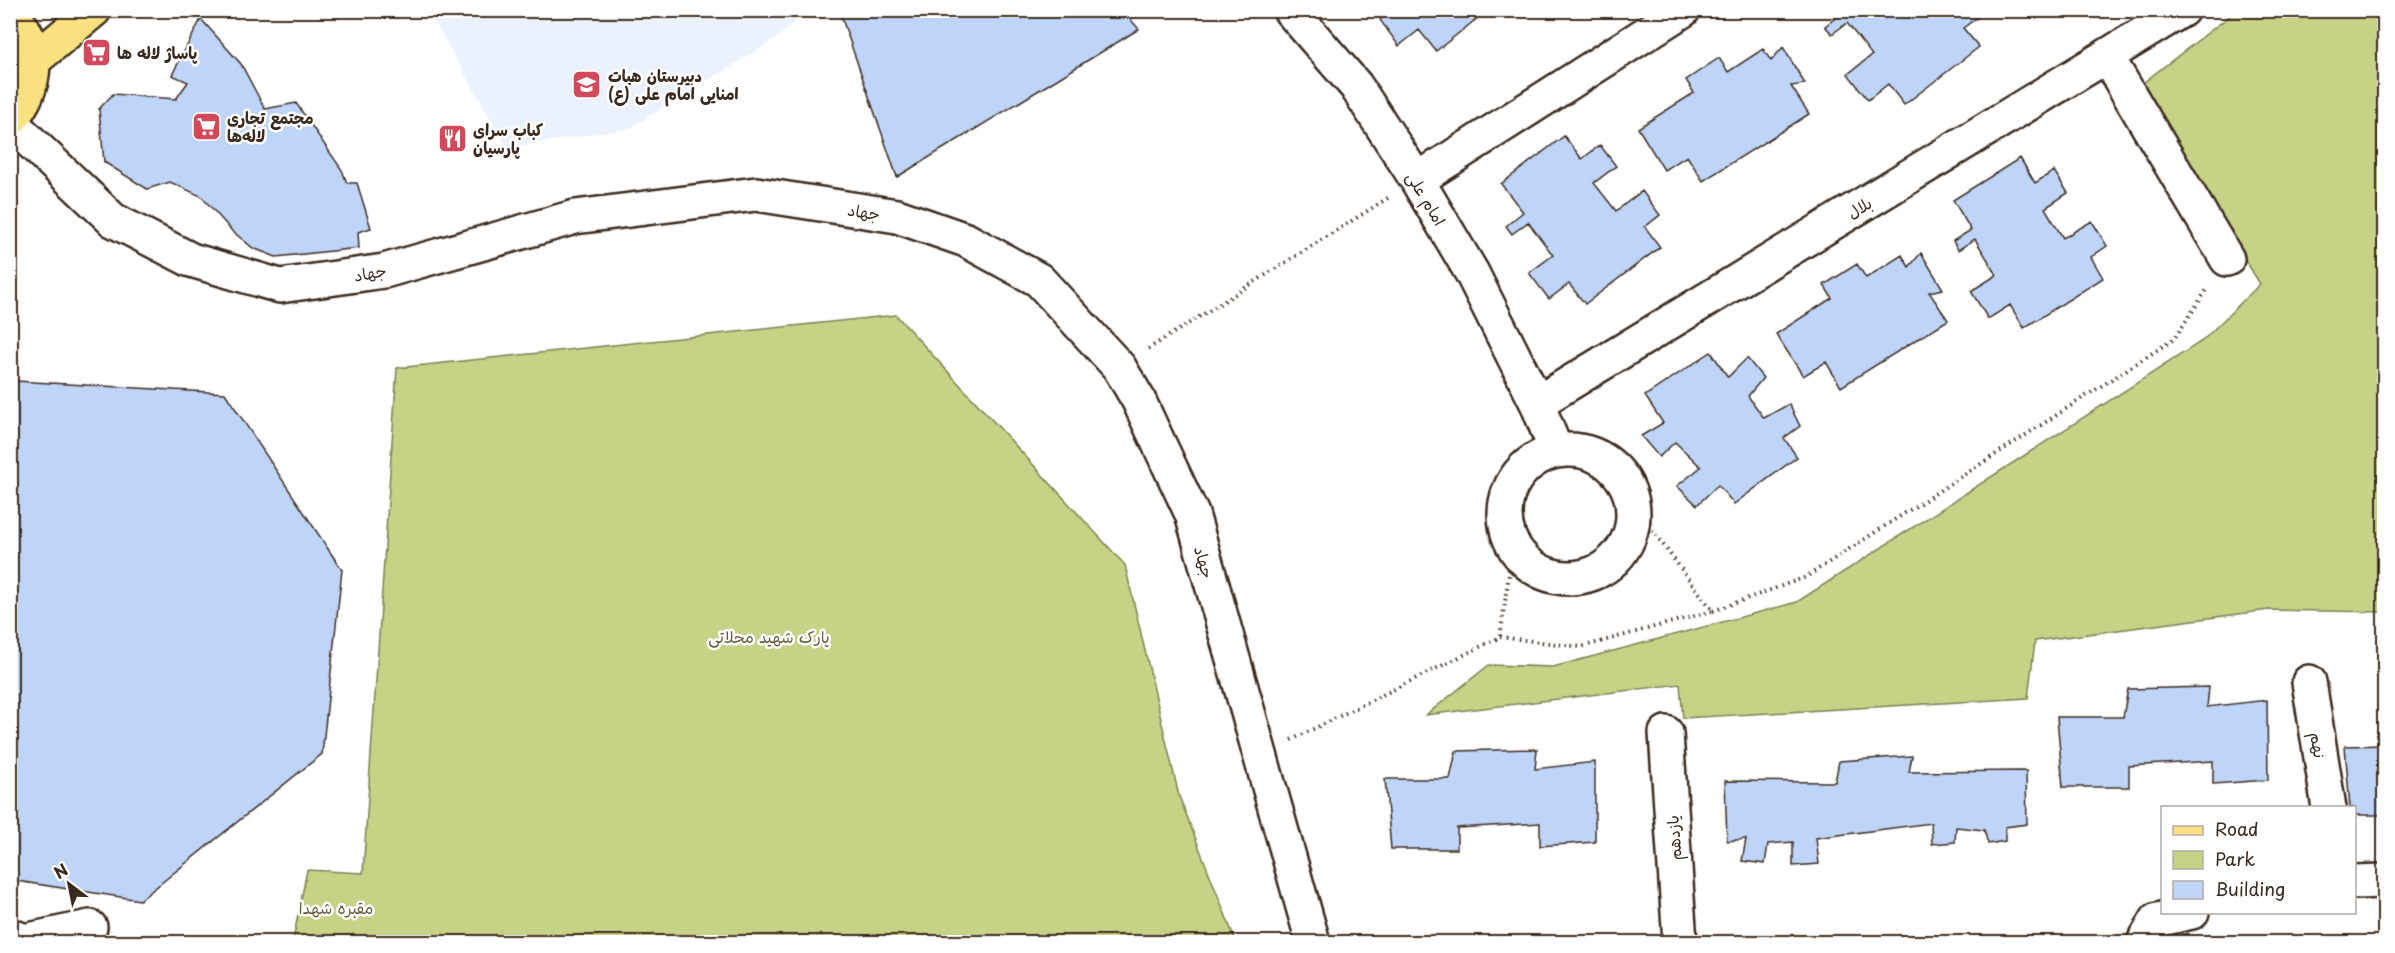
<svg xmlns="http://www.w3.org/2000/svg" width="2395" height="953" viewBox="0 0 2395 953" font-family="'Playpen Sans','Playpen Sans Arabic',sans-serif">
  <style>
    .built { fill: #ecf2fd }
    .green { fill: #c6d286; stroke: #807e52; stroke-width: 1.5 }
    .building { fill: #bfd4f9; stroke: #3b2a1e; stroke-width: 1.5 }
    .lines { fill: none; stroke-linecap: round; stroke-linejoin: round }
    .street-casing { stroke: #3b2a1e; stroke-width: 38 }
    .primary-casing { stroke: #3b2a1e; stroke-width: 38 }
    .path { stroke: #3b2a1e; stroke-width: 4; stroke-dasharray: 1.5 4.5; stroke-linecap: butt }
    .street { stroke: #fff; stroke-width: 33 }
    .primary { stroke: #fae180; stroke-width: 33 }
    .labels { text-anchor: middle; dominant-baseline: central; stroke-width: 5; stroke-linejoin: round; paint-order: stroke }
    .poi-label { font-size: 16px; font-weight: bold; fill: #3b2a1e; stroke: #fff; text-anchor: start }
    .street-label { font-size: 16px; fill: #3b2a1e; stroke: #fff }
    .park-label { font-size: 16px; fill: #655c3d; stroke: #fff }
  </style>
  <rect width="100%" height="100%" fill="#fff"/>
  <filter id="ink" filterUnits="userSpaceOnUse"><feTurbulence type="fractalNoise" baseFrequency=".0167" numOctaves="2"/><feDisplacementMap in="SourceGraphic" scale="12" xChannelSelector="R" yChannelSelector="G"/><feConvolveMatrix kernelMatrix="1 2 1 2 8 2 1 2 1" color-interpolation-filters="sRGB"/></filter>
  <g filter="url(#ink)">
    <path class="built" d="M428,11L800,10V17L776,39L630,128L508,148Z"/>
    <path class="green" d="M2236,11H2384V612L2269,610L2035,641L2028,698L1683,718L1680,684L1426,715L1489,665L1553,667L1797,602L2202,341L2260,284L2139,86Z
      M896,315L1125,565L1179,796L1236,942L293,940L307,870L363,873L397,368Z"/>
    <path class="building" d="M839,10H1122L1139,29L897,177Z
      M1392,10H1488L1436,51L1419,30L1399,46L1380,20Z
      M1840,10H1975L1979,16L1963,28L1979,47L1904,105L1888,84L1868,100L1848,74L1872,55L1847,23L1832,34L1825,26L1842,13Z
      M201,19L241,64L265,109L296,103L342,170L347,183H357L371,228L358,232L359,248L276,257L253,248L232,231L201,196L170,182L147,189L104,162L99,109L113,94L176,99L188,82L172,75Z
      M1783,47L1805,84L1791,86L1809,114L1703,181L1687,156L1664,170L1638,128L1694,93L1686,80L1719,58L1728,72L1763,49L1771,61Z
      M1564,136L1582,159L1600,145L1616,166L1594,183L1616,211L1642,191L1660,215L1645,227L1660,247L1585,304L1569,284L1549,299L1529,273L1553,255L1528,222L1512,234L1506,226L1523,212L1501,184Z
      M2020,158L2035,183L2054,171L2068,193L2045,208L2063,238L2092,221L2107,246L2091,257L2103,278L2024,328L2010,305L1988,319L1971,291L1997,275L1975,239L1958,250L1953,241L1971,230L1953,200Z
      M1921,253L1943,289L1929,292L1948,320L1841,387L1826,362L1803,376L1776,334L1832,298L1824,285L1857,264L1866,278L1902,255L1909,267Z
      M1711,352L1728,377L1747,358L1763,378L1748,396L1764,418L1789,404L1800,426L1784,438L1797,457L1734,504L1718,485L1697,505L1677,486L1701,467L1675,442L1659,457L1641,436L1663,423L1645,396Z
      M15,381L225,393L342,570L322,754L140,900L10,880V384Z
      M2209,687L2207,707L2267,700L2268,780L2213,784V761L2129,766V787H2063L2057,717H2123L2128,689Z
      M2384,745V815H2354V808H2350L2345,746Z
      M1537,749L1535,769L1595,762V842L1540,846V823L1457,828V849H1391L1385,779H1450L1456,751Z
      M1912,756L1909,772L2026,771L2027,824L2005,827V841L1988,844L1984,830L1956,827L1955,842L1932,844L1931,823L1816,838L1819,864L1793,866V842L1768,844L1765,864L1742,861L1746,839L1727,841L1725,781L1835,782L1839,761Z"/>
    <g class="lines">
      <defs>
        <path id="street" d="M1290,10L1356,86L1417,180L1472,273L1537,403L1556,451
          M2107,57L2227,259
          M10,122L113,220L191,260L280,286L384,271L575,217L756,194L897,216L966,240L1039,280L1119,367L1138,399L1192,514L1313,942
          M1417,180L1683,10
          M1537,403L2182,10
          M1505 514a64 64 0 1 1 128 0a64 64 0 1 1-128 0Z
          M2309,682L2329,808
          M1666,733L1680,942
          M2354,882L2384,881
          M10,935L24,941L90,927
          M2144,942L2157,920L2192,912"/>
        <path id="primary" d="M10,14C44,44 37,89 10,120
          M34,60L94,10"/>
      </defs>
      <use href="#street" class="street-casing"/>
      <use href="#primary" class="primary-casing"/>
      <path class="path" d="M1148,349L1388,198
        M1713,611L1806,577L2174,339L2208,288
        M1500,637L1581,647L1713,611L1633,505
        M1291,740L1500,637L1509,574L1508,535"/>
      <use href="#street" class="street"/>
      <use href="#primary" class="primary"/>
    </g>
  </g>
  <defs>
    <symbol id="supermarket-square" viewBox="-11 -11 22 22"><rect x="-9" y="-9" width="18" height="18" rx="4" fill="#d1495b" stroke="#fff"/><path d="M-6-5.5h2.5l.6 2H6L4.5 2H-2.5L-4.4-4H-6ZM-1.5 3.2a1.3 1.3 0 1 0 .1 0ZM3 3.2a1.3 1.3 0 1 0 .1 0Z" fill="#fff"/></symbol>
    <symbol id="school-square" viewBox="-11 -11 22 22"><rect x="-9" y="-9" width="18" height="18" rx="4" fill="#d1495b" stroke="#fff"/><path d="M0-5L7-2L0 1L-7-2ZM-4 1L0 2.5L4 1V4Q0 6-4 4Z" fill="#fff"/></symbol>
    <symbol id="restaurant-square" viewBox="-11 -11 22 22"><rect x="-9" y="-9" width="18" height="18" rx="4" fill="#d1495b" stroke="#fff"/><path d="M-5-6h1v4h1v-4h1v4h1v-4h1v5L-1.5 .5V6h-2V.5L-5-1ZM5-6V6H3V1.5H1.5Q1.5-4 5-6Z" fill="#fff"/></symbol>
  </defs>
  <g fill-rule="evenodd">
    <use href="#supermarket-square" x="80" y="36" width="33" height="33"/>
    <use href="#school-square" x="570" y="68" width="33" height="33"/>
    <use href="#supermarket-square" x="190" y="110" width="33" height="33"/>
    <use href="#restaurant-square" x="436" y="122" width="33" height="33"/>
  </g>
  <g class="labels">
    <g class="poi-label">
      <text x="117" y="52">پاساژ لاله ها</text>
      <text x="608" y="75">دبیرستان هیات<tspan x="608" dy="18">امنایی امام علی (ع)</tspan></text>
      <text x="227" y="117">مجتمع تجاری<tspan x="227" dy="18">لاله‌ها</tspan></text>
      <text x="473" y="129">کباب سرای<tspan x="473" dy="18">پارسیان</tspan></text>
    </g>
    <g class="street-label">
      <text transform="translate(1427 198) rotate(59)">امام علی</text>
      <text transform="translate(1859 207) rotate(-31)">بلال</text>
      <text transform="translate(864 211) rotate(9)">جهاد</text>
      <text transform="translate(370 272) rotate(-10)">جهاد</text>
      <text transform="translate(1205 562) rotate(74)">جهاد</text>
      <text transform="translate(2319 745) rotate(81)">نهم</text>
      <text transform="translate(1673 838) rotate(-94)">یازدهم</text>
    </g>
    <g class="park-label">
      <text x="769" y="636">پارک شهید محلاتی</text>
      <text x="336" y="907">مقبره شهدا</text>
    </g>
  </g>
  <rect width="2395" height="953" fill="none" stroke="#fff" stroke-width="36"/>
  <rect x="18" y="18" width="2359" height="917" fill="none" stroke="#3b2a1e" stroke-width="2" filter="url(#ink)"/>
  <rect x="2161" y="806" width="195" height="108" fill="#ffffff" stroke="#b1aaa5" stroke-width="1.5"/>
  <rect x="2173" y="826" width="30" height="9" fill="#fae180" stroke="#b1aaa5" stroke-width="1.5"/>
  <text x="2215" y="836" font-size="18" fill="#3b2a1e">Road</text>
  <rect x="2173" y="851" width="30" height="18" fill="#c6d286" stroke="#b1aaa5" stroke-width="1.5"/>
  <text x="2215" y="866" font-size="18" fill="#3b2a1e">Park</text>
  <rect x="2173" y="881" width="30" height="18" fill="#bfd4f9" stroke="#b1aaa5" stroke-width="1.5"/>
  <text x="2215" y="896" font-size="18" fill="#3b2a1e">Building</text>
  <g transform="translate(69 884) rotate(328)" stroke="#ffffff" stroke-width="4.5" paint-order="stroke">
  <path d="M0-4.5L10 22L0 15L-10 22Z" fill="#3b2a1e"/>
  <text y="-9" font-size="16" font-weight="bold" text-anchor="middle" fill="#3b2a1e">N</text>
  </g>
</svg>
